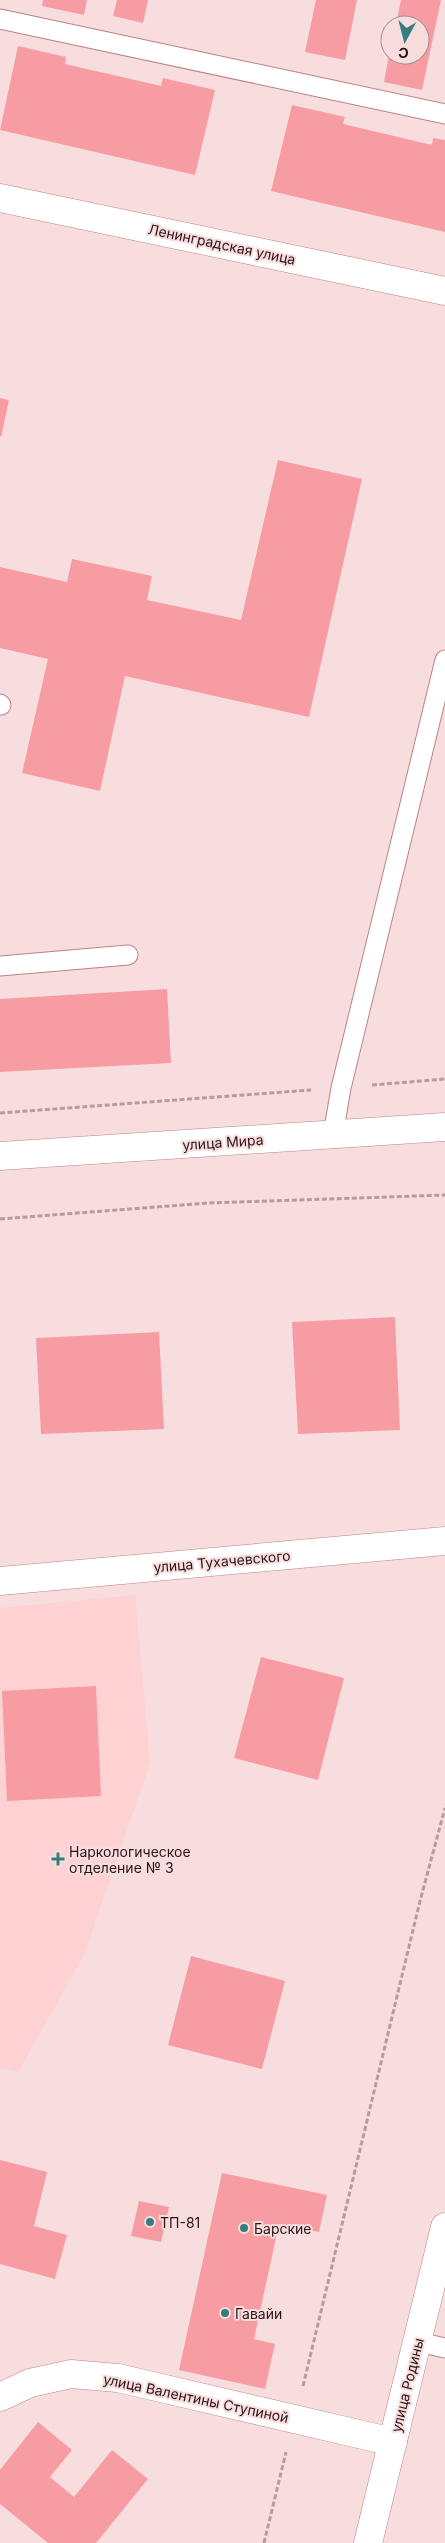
<svg xmlns="http://www.w3.org/2000/svg" width="445" height="2543" viewBox="0 0 445 2543" font-family="Inter,sans-serif">
  <style>
    .built { fill: #fed1d3 }
    .building { fill: #f79ca3 }
    .lines { fill: none; stroke-linecap: round; stroke-linejoin: round }
    .service-casing { stroke: #be8285; stroke-width: 21 }
    .minor-casing { stroke: #be8285; stroke-width: 29 }
    .secondary-casing { stroke: #be8285; stroke-width: 29 }
    .primary-casing { stroke: #be8285; stroke-width: 29 }
    .path { stroke: #b69c9d; stroke-width: 3; stroke-dasharray: 5 2.5; stroke-linecap: butt }
    .service { stroke: #fff; stroke-width: 19 }
    .minor { stroke: #fff; stroke-width: 28 }
    .secondary { stroke: #fff; stroke-width: 28 }
    .primary { stroke: #fff; stroke-width: 28 }
    .poi-dot { fill: #357e7e; stroke: #f8ddde; stroke-width: 2 }
    .labels { text-anchor: middle; dominant-baseline: central; stroke-width: 4; stroke-linejoin: round; paint-order: stroke }
    .street-label { font-size: 14px; fill: #2b1416; stroke: #f8ddde }
    .poi-label { font-size: 14px; fill: #2b1416; stroke: #f8ddde; text-anchor: start }
  </style>
  <rect width="100%" height="100%" fill="#f8ddde"/>
  <path class="built" d="M135,1595L150,1763L84,1955L18,2072L0,2068V1608Z"/>
  <path class="building" d="M43,0H87L84,15L42,6Z
    M117,0H148L143,23L113,16Z
    M316,0H357L345,60L305,52Z
    M401,0H441L422,90L384,82L389,55H420V25H396Z
    M18,46L66,57L65,64L161,86L163,78L215,90L195,175L0,130Z
    M292,105L345,117L343,124L432,145L433,138L445,140V232L271,191Z
    M0,398L9,400L1,437L0,436Z
    M278,460L362,479L309,717L125,676L100,791L22,773L48,659L0,648V567L67,582L72,559L152,576L147,600L241,620Z
    M167,989L171,1063L0,1072V999Z
    M395,1317L400,1430L298,1434L292,1322Z
    M159,1332L164,1429L41,1434L36,1338Z
    M261,1657L344,1678L318,1780L234,1758Z
    M96,1686L101,1796L7,1801L2,1691Z
    M191,1956L285,1981L262,2069L168,2045Z
    M0,2160L47,2172L34,2226L67,2235L55,2279L0,2264Z
    M222,2173L327,2195L319,2232L279,2224L254,2339L275,2344L265,2389L179,2370Z
    M139,2201L169,2207L161,2242L131,2236Z
    M38,2422L72,2450L50,2477L74,2497L112,2450L148,2479L96,2543H48L0,2504V2470Z"/>
  <g class="lines">
    <defs>
      <path id="service" d="M0,19L445,114
        M0,704L1,705
        M0,966L128,955
        M333,1135L341,1088L445,660
        M418,2342L445,2348"/>
      <path id="minor" d="M0,198L445,291
        M0,1581L445,1541
        M0,2397L30,2383L71,2374L118,2378L393,2442"/>
      <path id="secondary" d="M0,1156L445,1127"/>
      <path id="primary" d="M368,2543L445,2227"/>
    </defs>
    <use href="#service" class="service-casing"/>
    <use href="#minor" class="minor-casing"/>
    <use href="#secondary" class="secondary-casing"/>
    <use href="#primary" class="primary-casing"/>
    <path class="path" d="M372,1085L445,1079
      M0,1113L311,1090
      M0,1219L208,1203L445,1195
      M303,2386L420,1901L445,1808
      M264,2543L286,2452"/>
    <use href="#service" class="service"/>
    <use href="#minor" class="minor"/>
    <use href="#secondary" class="secondary"/>
    <use href="#primary" class="primary"/>
  </g>
  <g class="poi-dot">
    <path d="M55.5 1851.5h5v5h5v5h-5v5h-5v-5h-5v-5h5z"/>
    <circle cx="150" cy="2222" r="5"/>
    <circle cx="244" cy="2228" r="5"/>
    <circle cx="225" cy="2313" r="5"/>
  </g>
  <g class="labels">
    <g class="street-label">
      <text transform="translate(222 244) rotate(12)">Ленинградская улица</text>
      <text transform="translate(223 1142) rotate(-4)">улица Мира</text>
      <text transform="translate(222 1561) rotate(-5)">улица Тухачевского</text>
      <text transform="translate(407 2385) rotate(-76)">улица Родины</text>
      <text transform="translate(196 2398) rotate(12)">улица Валентины Ступиной</text>
    </g>
    <g class="poi-label">
      <text x="69" y="1851">Наркологическое<tspan x="69" dy="16">отделение № 3</tspan></text>
      <text x="160" y="2222">ТП-81</text>
      <text x="254" y="2228">Барские</text>
      <text x="235" y="2313">Гавайи</text>
    </g>
  </g>
  <g transform="translate(405 40) rotate(187)"><circle r="24" fill="#f8ddde" stroke="#a68d8e"/>
  <path d="M0-4L9 19L0 12L-9 19Z" fill="#357e7e"/>
  <text y="-8" font-size="14" font-weight="bold" text-anchor="middle" fill="#2b1416">С</text>
  </g>
</svg>
